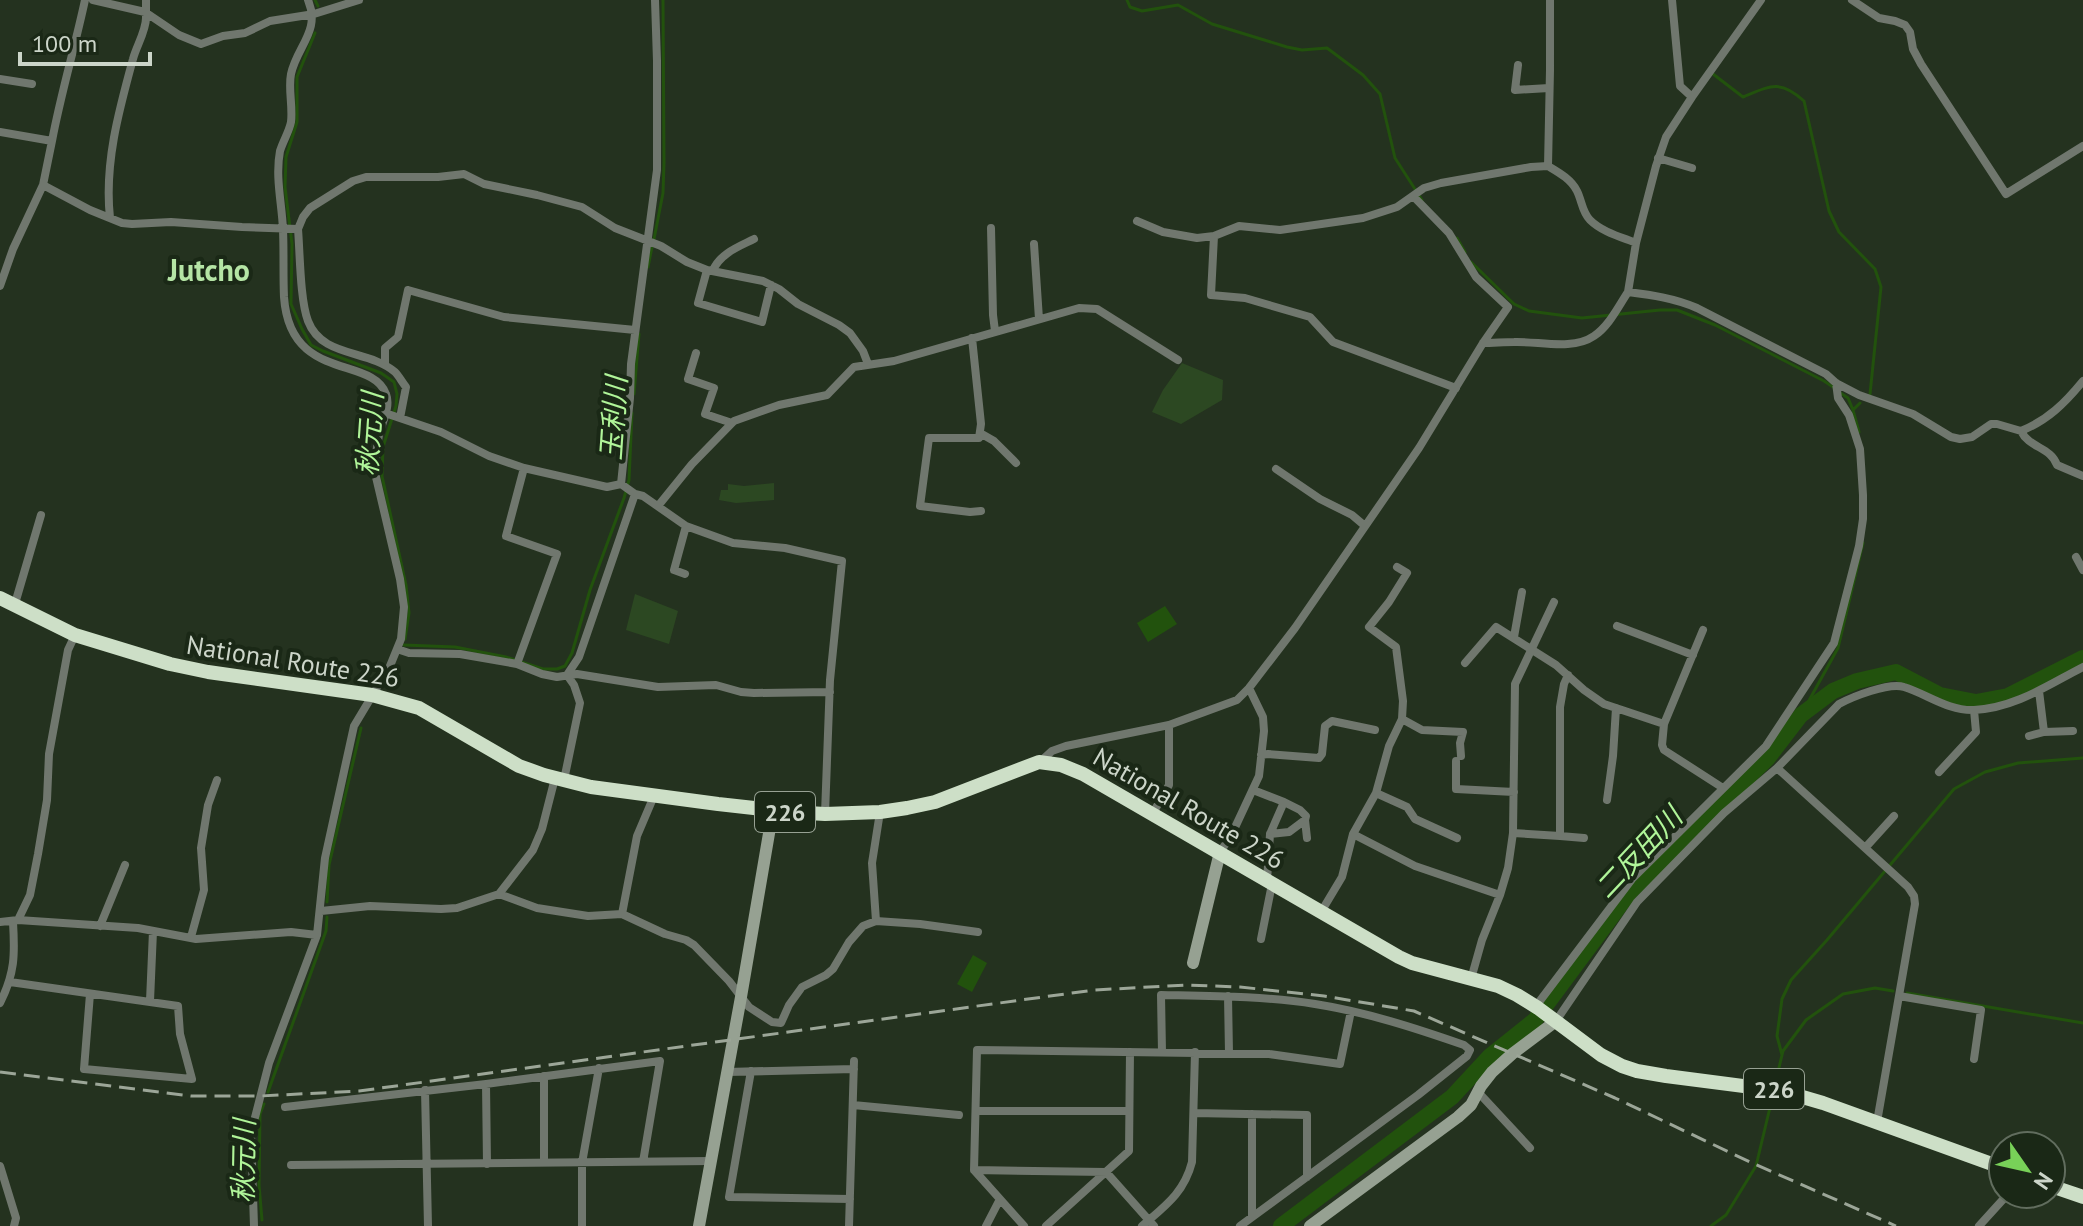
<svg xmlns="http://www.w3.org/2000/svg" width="2083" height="1226" viewBox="0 0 2083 1226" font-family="'PT Sans','Noto Sans JP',sans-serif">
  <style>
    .green { fill: #2c4822 }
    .water { fill: #22520d }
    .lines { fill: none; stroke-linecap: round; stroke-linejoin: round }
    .stream { stroke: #22520d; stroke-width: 3 }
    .river { stroke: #22520d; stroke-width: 16 }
    .street { stroke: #70776e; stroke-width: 8 }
    .secondary { stroke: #96a192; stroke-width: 12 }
    .highway { stroke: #cddfc7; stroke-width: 14 }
    .rail { stroke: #9ca698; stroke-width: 3; stroke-dasharray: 16 8; stroke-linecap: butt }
    .labels { text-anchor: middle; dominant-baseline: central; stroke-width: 8; stroke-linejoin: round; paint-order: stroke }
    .shield { fill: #1a2816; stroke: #97a193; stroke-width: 2 }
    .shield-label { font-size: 24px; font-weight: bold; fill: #ccd5c9 }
    .street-label { font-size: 26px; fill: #ccd5c9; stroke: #1a2816 }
    .water-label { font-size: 28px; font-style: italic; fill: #b0f599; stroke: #1a2816 }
    .quarter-label { font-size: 30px; font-weight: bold; fill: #b5e5a5; stroke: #1a2816 }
  </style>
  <rect width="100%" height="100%" fill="#24321f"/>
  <path class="green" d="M1182,363L1223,380L1222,400L1181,424L1152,412L1163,390Z
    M774,483V500L736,503L719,500L721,490H728V484L744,486Z
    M635,594L678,611L669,644L626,630Z"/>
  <path class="water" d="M1165,606L1177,624L1148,642L1137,623Z
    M973,955L987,963L972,992L957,984Z"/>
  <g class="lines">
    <path class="stream" d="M315,0L318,6
      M1127,0L1130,7L1142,11L1178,5L1212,24L1287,47L1302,50L1327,48L1363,75L1380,94L1395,158L1422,200
      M315,33L297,77V122L286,157L285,187L292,244L291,304L302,329L311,345L323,351L381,373L394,382L397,394L396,406L383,447L382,476L406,585L409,613L405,639
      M1713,74L1743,97C1770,86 1780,79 1804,101L1829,211L1839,232L1875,269L1881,287L1870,394
      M1457,238L1465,252
      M654,239L663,193L664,163L663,0
      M1471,262L1514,304L1529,311L1582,318L1660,310H1677L1715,325L1824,381L1833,387
      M648,267L652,247
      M1839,392L1848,398L1853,410
      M634,394L639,334
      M1859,432L1853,410L1860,403
      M404,645L455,647L506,657L543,669H557L565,666L572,653L590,590L624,498L629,480L632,413
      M1801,715L1838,648L1863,543
      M327,902L329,865L361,728
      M1907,993L2083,1023
      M1782,1055L1777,1036L1782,999L1791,980L1827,940L1954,789L1985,772L2018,763L2083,758
      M1776,1080L1783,1051L1806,1020L1843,994L1875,988L1893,991
      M268,1092L326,931L327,917
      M262,1220L259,1185L260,1114L264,1104
      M1711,1226L1726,1215L1756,1166L1772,1099"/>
    <path class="river" d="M1281,1226L1452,1097L1490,1056L1535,1020L1630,892L1768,758L1801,715L1833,691L1857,681L1896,672L1940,695L1976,702L2008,696L2083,658"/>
    <path class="street" d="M93,0L145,12L179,35L201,44L223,36L245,33L270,21L314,14L359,0
      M1672,0L1680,86L1692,97
      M1852,0L1879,18L1895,21L1905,25L1910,32L1913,49L1921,64L2006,194L2083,146
      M1518,65L1515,90L1549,88
      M0,79L32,84
      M0,132L52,141L43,185L13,249L0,286
      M52,141C61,93 75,47 85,0
      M1658,158L1692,168
      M1548,166L1550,70V0
      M43,185L90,210L122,223L132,224L171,222L242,227L298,229L303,217L310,208L353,181L366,177H438L464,174L484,184L537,195L582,207L615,228L661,246L687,262L707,270L763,281L779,289L798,304L839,325L850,333L863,351L868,364
      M110,218C104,164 119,110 133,59C136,47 146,31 146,18C146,12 146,7 146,0
      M1137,221L1163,232L1197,238L1214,236L1239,226L1280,230L1363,218L1397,207L1424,188L1441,183L1531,167L1548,166C1558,172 1571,179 1577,191C1582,201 1582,212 1590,220C1602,232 1621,237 1636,243
      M991,228L993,315L995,331
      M298,229C300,253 300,300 308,321C322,358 368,349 395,372C399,376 402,382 406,387L400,418
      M1214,236L1211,295L1245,298L1310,317L1333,342L1456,388
      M1034,244L1039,319
      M707,270L698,303L762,322L771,285
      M713,270C721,253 738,247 754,239
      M1628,292L1636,243L1656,166L1666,137L1692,97L1761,0
      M972,338L981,424L979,438H929L920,506L970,512L981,511
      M1483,343C1493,343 1504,342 1514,342C1539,341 1572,351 1594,336C1609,326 1618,307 1628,292C1651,295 1674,298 1697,308L1826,374L1836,383L1859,395L1913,414L1951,437L1960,439L1972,437L1991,424H1997L2021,431C2048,420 2065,403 2083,381
      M696,353L688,379L714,388L705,414L732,423
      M385,365V348L398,337L408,290L504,317L635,330
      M385,413L441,432L489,456L524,468L607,487L621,484L635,494L643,496L686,526L733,543L785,548L842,561L830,680L825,814
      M2021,431C2029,448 2051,447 2057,465L2083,476
      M980,433L994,441L1016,463
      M1276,469L1320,499L1352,515L1365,526
      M621,484L630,398L631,364L657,170V61L655,0
      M658,506L692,464L734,421L779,405L827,395L854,367L894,361L1079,308L1097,309L1178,360
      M2076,557L2083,570
      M685,574L674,570L686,526
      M14,607L41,515
      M1617,626L1693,655
      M1514,637L1522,592
      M397,649L409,653L460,654L517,664L542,674L557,677L577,674L658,687L716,685L741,692L754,693L830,692
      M1465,663L1496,627L1556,665L1584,690L1604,704L1664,724L1662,745L1664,750L1723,788
      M517,664L557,554L506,536L524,468
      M567,675L579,657L635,494
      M1402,719L1422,730L1463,732L1460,743L1461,756
      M1664,724L1703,630
      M2044,732L2073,731
      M2029,736L2044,732L2039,691
      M1261,755L1268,754L1319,758L1322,754L1325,726L1332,721L1375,730
      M1041,761L1052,751L1066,746L1169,725L1237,700L1249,688L1295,628L1419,448L1483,343L1508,307L1476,277L1449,233L1414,197
      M1456,761V789L1514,792
      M1777,768L1908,887L1914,896L1915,904L1877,1122
      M1939,772L1976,732L1974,710
      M564,780L580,703L574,685L567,675
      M1253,790L1284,802L1270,834L1267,881
      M1376,793L1407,807L1415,819L1457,838
      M1607,800L1613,756L1616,708
      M1153,813L1169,785V725
      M1305,820L1307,838
      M1513,833L1560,836V707L1564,684L1568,675
      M1270,834L1289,832L1305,820L1306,816L1300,810L1284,802
      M1353,834L1415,866L1500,895
      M1560,836L1584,838
      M1865,848L1894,816
      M1220,852L1231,836L1259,776L1264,731L1263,717L1249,688
      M499,894L537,908L588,916L622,914L665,934L686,940L694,945L729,981L749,1007L772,1022L781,1023L789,1005L802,987L826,975L833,969L849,942L863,926L876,921L920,924L978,932
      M321,911L370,906L441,909L457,908L499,894L533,850L542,829L555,778
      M1321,912L1342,877L1353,834L1376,793L1389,746L1402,719L1403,701L1396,647L1369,627L1389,602L1407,573L1397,567
      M622,914L637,836L654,796
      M18,920L30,895L38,854L47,800L49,754L68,650L75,635
      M876,921L872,863L880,812
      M0,922L18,920L138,928L196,939L291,932L317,935
      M100,926L125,865
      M191,937L204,890L201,848L208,805L217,780
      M1261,939L1272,884
      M1471,979L1482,940L1500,895L1508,868L1513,833L1515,684L1554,602
      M10,982L178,1006L180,1034L192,1079L84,1069L90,994
      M1228,996L1229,1053
      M1899,996L1981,1010L1974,1059
      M150,1001L153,931
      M0,1003C15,973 15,955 13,922
      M1536,1006L1632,879L1766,746L1834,643L1859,546L1863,519V495L1860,449L1849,415L1838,398L1836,383
      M1556,1021L1637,902L1724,813L1777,768L1839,704C1852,697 1889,682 1904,687C1927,694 1948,711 1974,710C2015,708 2048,685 2083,667
      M1162,1052L1161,995C1212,996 1264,996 1315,1004C1366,1012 1415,1028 1464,1045L1470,1050L1467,1056L1418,1095L1240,1226
      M751,1071L729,1197L850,1199
      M727,1072L854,1069
      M486,1084L487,1164
      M425,1090L428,1226
      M1478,1092L1530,1148
      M853,1105L959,1115
      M285,1107L486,1084L660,1061L643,1162
      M976,1111H1129
      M1194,1113L1307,1115V1177
      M544,1161V1076
      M291,1165L711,1161
      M0,1166L16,1218L14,1226
      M974,1170L1106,1172L1154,1226
      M1252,1217V1114
      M254,1226L251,1133L269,1063L317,935L325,858L354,726L390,666L401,639L404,607L400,579L376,477C375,463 376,449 379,435C382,422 391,407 386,394C372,355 290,383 284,297C283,274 284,252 283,230C282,204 275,177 280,151C283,141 289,132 291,122C293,106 288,89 291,74C297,46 321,31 308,0
      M582,1226V1163L599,1068
      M849,1226L854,1061
      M986,1226L1000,1199
      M1024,1226L974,1170L977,1050L1269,1054L1340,1064L1351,1011
      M1046,1226L1129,1151L1130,1052
      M1142,1226C1165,1206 1184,1193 1192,1162L1195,1052
      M1979,1226L2008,1194"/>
    <path class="secondary" d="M1193,963L1220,852
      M699,1226L741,997L773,810
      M1310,1226L1458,1117L1471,1105L1481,1086L1492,1072L1512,1054L1556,1021"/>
    <path class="highway" d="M0,598L75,635L170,664L208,672L372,695L419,708L519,766L544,775L591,787L718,804L790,812L825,814L880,812L907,808L935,802L1039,762L1061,765L1083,774L1399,957L1412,963L1498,986L1517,995L1538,1008L1601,1055L1622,1066L1637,1071L1666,1076L1782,1091L1823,1103L2003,1168
      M2051,1186L2083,1197"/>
    <path class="rail" d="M0,1072L191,1096H260L359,1091L1094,990L1187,985L1240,987L1324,996L1414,1011L1615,1098L1750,1162L1896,1226"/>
  </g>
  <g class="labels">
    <g class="shield">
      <rect x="755" y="792" width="60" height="40" rx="6"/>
      <rect x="1744" y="1069" width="60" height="40" rx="6"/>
    </g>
    <g class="shield-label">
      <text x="785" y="812">226</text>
      <text x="1774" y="1089">226</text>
    </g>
    <g class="street-label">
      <text transform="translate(293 661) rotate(9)">National Route 226</text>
      <text transform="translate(1189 808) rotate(30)">National Route 226</text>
    </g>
    <g class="water-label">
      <text transform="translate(613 418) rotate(-86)">玉利川</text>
      <text transform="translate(369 434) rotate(-86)">秋元川</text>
      <text transform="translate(1638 852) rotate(-47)">二反田川</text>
      <text transform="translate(243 1161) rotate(-89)">秋元川</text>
    </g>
    <g class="quarter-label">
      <text x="209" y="269">Jutcho</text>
    </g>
  </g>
  <g transform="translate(2027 1170) rotate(124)"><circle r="38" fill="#1a2816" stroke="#616d5e" stroke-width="2"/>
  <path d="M0-6L14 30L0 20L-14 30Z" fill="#78d158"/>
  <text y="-12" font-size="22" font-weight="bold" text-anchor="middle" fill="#ccd5c9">N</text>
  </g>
  <path d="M20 52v12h130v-12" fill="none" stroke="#ccd5c9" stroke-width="4"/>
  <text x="32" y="52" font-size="24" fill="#ccd5c9" stroke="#1a2816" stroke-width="6" paint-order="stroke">100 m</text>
</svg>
